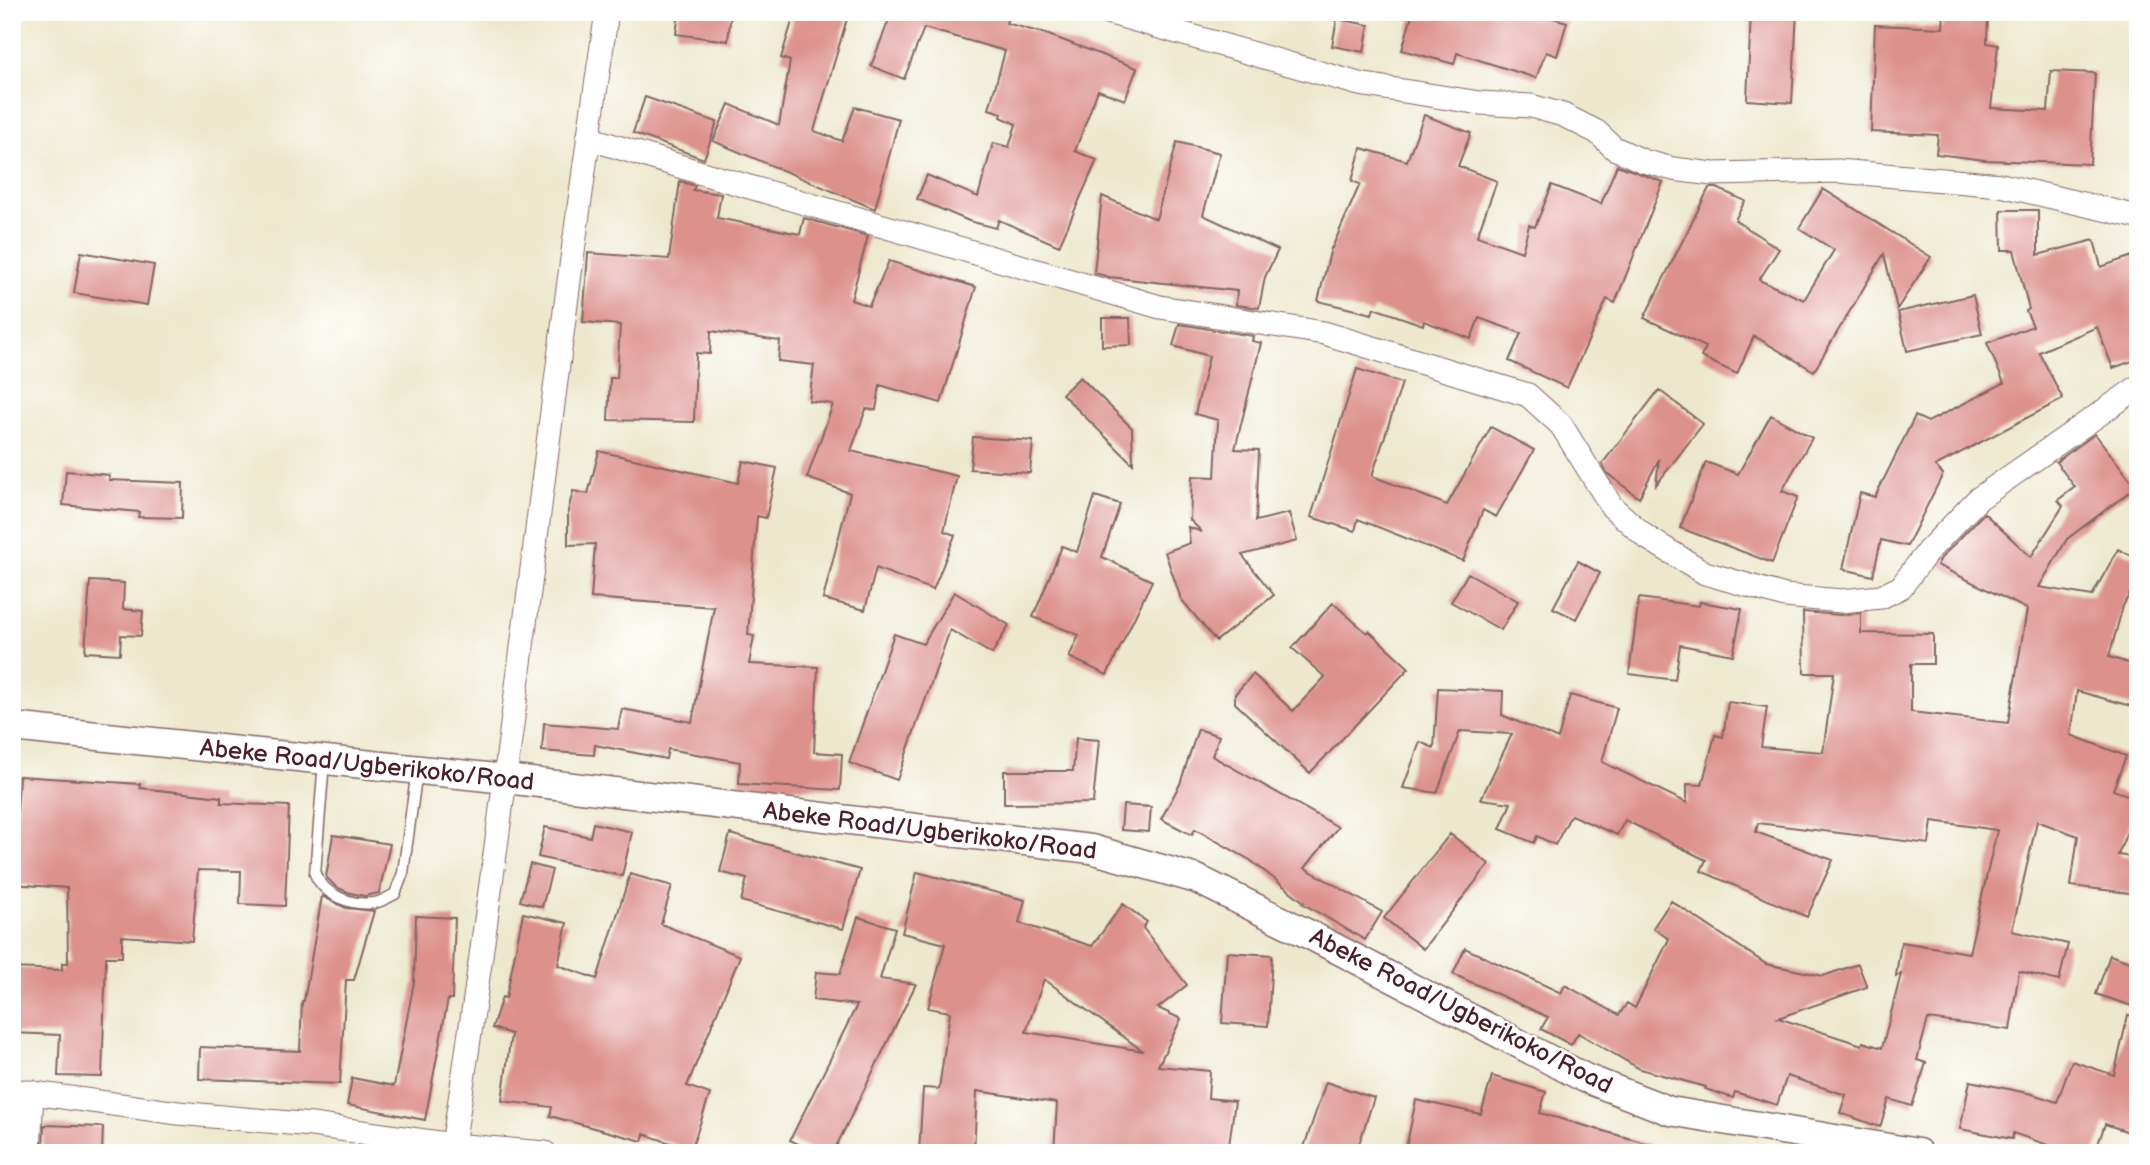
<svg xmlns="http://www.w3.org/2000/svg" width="2150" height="1165" viewBox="0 0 2150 1165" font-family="'Balsamiq Sans',sans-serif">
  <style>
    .building { fill: #dd918c; fill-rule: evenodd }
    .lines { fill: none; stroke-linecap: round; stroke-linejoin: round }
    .service-casing { stroke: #836564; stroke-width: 13 }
    .minor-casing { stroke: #836564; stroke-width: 25 }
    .tertiary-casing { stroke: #836564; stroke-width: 31 }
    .service { stroke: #fff; stroke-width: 10 }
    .minor { stroke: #fff; stroke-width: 23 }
    .tertiary { stroke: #fff; stroke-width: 28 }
    .labels { text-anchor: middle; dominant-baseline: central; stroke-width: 5; stroke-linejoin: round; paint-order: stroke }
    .street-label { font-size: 24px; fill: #4a1f2b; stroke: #fff }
  </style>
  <rect width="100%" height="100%" fill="#fff"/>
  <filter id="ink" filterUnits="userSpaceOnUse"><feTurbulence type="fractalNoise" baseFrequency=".0143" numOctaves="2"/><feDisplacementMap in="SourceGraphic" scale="14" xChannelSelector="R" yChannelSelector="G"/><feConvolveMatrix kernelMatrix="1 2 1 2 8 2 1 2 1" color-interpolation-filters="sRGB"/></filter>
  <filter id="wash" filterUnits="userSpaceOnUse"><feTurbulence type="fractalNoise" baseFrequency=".00686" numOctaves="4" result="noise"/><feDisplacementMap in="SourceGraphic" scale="28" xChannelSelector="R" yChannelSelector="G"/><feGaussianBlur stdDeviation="1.57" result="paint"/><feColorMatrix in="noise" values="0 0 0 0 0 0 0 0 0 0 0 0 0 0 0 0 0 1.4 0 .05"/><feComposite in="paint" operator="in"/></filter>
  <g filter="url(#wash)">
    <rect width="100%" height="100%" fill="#ede8cd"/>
    <g id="blocks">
      <path class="building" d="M679,12H731L728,41L676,34Z
        M795,12H849L814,131L842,141L855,107L899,119L875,209L713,141L729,104L779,125L790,61L781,58Z
        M892,12H1010L1006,23L1046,34L1137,68L1125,100L1098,90L1075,151L1097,160L1059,246L999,220L996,228L969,221L917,199L927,175L978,197L993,143L1009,147L1016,124L1001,117L1002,113L989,109L1005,51L924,28L904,79L871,66Z
        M1413,12H1533L1567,22L1557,56L1546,52L1536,78L1457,53L1454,64L1402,50Z
        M1751,12H1797L1792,103L1747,100Z
        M1944,12H1988L1987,43L1998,45L1991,108L2048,111L2051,71L2095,73L2090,164L1985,160L1936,154L1938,135L1871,132L1875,25L1943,28Z
        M1337,19L1369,25L1364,52L1332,46Z
        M645,97L717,122L704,159L633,133Z
        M1424,115L1471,133L1458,166L1497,181L1477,236L1522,252L1529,225L1535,227L1552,185L1601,204L1617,165L1663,182L1615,303L1607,299L1567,388L1509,361L1521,333L1479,318L1471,339L1424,321L1423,325L1374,308L1372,314L1318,301L1331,248H1332L1360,184L1352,181L1361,148L1407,161Z
        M1177,142L1220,153L1203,215L1278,250L1265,277L1259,308L1236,305L1237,291L1109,277L1094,273L1102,196L1156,219Z
        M680,181L695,186L693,190L721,194L717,218L800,234L804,218L868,236L851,300L869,306L889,261L976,287L941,403L880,385L876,410L866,409L851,451L957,476L944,531L955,535L933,590L876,568L865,610L823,599L850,493L807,478L833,404L809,401L814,365L778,361L780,341L711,331L710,354L696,353L694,422L608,420L610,378H617L620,325L583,322L588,253L669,259Z
        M1709,188H1717L1745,201L1735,220L1779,249L1759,280L1804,300L1834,250L1799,228L1823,189L1931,257L1897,309L1884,254L1814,371L1754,336L1737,374L1701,357L1706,347L1644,318Z
        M2001,210H2038V255L2094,240L2101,267L2138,254V359L2113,368L2097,327L2039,352L2063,399L1935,466L1943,474L1907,546L1881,540L1873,576L1843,569L1860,493L1875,497L1915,416L1928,422L2004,383L1987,343L2033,326L2026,311L2029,309L2014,250H2002Z
        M81,252L154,265L147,305L74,293Z
        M1973,295L1982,334L1907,351L1898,312Z
        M1102,318H1130L1131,345L1102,346Z
        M1179,324L1253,336L1252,341L1261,343L1235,449L1259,450L1256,521L1289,513L1297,541L1242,555L1274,595L1216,641L1181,599L1165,552L1190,543L1188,527L1202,532L1190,520L1192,476L1215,477L1218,420L1195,414L1209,356L1173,346Z
        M1357,369L1402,383L1372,476L1447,505L1491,427L1534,450L1496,517L1483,510L1463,561L1358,519L1355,531L1311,517Z
        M1080,377L1132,428L1133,464L1062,394Z
        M1659,390L1703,424L1656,485L1659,459L1639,498L1607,473L1602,464Z
        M1771,415L1812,438L1782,491L1798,497L1772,563L1680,528L1706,462L1738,474Z
        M2095,434L2136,487L2067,539L2039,587L2092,596L2118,549L2138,559V579L2123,606L2109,657L2138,666V708L2077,691L2071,735L2126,756L2113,790L2138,799V803L2118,855L2138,858V894L2071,886L2078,836L2037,821L2012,931L2068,944L2059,981L2019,971L2010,1030L1928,1019L1917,1060L1926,1063L1912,1106L1889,1099L1880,1127L1840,1113L1846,1095L1787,1076L1777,1105L1735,1092L1733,1098L1705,1089L1706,1087L1640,1069L1578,1033L1571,1045L1541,1029L1548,1017L1453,974L1465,948L1561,993L1565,985L1619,1015L1627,1003L1635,1008L1669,939L1653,928L1671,901L1766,964L1823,976L1858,964L1867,987L1778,1018L1862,1045L1863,1042L1882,1048L1901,974L1896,976L1901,942L1969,953L1997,830L1932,821L1929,844L1758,823L1756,832L1833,860L1807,917L1701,871L1706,860L1625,820L1617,835L1571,815L1555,845L1537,836L1534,843L1500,829L1511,803L1481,799L1512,734L1460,731L1437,793L1403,788L1420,742L1434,748L1438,688L1503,691L1502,715L1558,739L1570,695L1617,708L1602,762L1687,803V784L1702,785L1715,735L1723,737L1728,702L1767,707L1761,747L1823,752L1834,673H1804L1803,612L1840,615L1861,613V633L1933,634V664H1911V712L2008,723L2027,609L1937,565L1941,558L1984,513L2031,557L2063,506L2058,500L2075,487L2056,462Z
        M973,437L1033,441L1030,473L970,469Z
        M599,451L738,483L743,461L777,468L766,518L757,516L748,635L754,636L749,664L818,667L814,752L842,754L840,790L739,784L740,762L668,749L666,759L595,745L594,755L542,751L544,723L618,729L622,709L692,722L714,607L591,598L595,544L568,545V511L573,491L588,494Z
        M66,471L109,475V480L183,483L182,518L138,517L139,512L63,505Z
        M1095,496L1120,504L1102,557L1152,581L1107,675L1069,657L1079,635L1033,617L1062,546L1077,552Z
        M1578,561L1600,573L1576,619L1553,608Z
        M1468,573L1518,601L1501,630L1451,602Z
        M90,581L124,583L123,609L143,611L141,636L121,635L120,654L85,652Z
        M954,592L1009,625L992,654L950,630L897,780L849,763L894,634L923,644Z
        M1639,598L1699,606L1700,602L1742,609L1733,655L1680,645L1675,680L1629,674Z
        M1333,603L1367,633L1369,631L1409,668L1310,773L1235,703V694L1253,674L1293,711L1325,677L1292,648Z
        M1198,729L1219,736L1212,756L1338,827L1305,868L1382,912L1365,940L1302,903L1304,902L1250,860L1195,829L1192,835L1161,819L1180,784Z
        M1076,738L1099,740L1093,803L1004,804V771H1073Z
        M19,776L140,784V788L221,797V803L289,806L285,906L240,904L241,871L198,870L192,941L122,936V957H106L102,1077L58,1076L60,1035L12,1033V968L62,970V963H68L67,888L12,884V850H15Z
        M1123,805L1151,807L1149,832L1121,830Z
        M593,823L632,832L622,876L538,857L545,827L590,837Z
        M730,834L860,870L843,929L741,901L747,879L720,872Z
        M1450,834L1489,864L1423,949L1384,918Z
        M333,835L390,844L379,893L365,896L350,893L336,887L326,877Z
        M530,864L552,870L542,907L520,901Z
        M917,872L1025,900L1019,923L1092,946L1123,904L1147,922L1143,928L1187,985L1158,1008L1181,1019L1158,1066L1210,1071L1208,1098L1235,1101L1228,1153H1054L1057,1103L977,1091L974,1153H919L923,1088L939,1089L950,1012L928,1008L945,944L902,933ZM1044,979L1143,1051L1026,1032Z
        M630,874L672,886L661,924L740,956L687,1086L710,1094L691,1150L644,1134L642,1141L550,1116L552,1107L502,1101L511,1034L492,1028L502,997L506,998L523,913L567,923L558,965L597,979Z
        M322,896L346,908L374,911L354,980H346L340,1084L199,1079L200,1047L300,1051L302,1001H304Z
        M416,916L455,918L452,999H448L425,1120L347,1105L352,1078L394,1086L414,982Z
        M858,917L895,928L880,979L916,984L833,1153H816L790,1140L857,1005L813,1000L816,972L840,974Z
        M1227,952L1272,955L1268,1026L1222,1023Z
        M2110,955L2138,965V1008L2096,994Z
        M2128,1015L2138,1016V1135L2105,1124L2095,1153H2071L2013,1133L2012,1139L1960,1129L1970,1081L2032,1094L2057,1102L2072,1061L2114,1075Z
        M1492,1076L1546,1092L1540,1113L1656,1146L1655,1153H1405L1416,1100L1481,1114Z
        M1326,1082L1374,1098L1356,1153H1302Z
        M44,1125L103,1127L102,1153H43Z"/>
    </g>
  </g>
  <g filter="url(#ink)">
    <use href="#blocks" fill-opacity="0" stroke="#836564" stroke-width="2"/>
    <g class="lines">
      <defs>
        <path id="service" d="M324,761L315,874C324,895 351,906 374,903C381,902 389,897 395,894L403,873L417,770"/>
        <path id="minor" d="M1107,12L1359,84L1480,103L1531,106L1563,115L1597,132L1614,148L1643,161L1673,169L1713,174L1838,171L2001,185L2138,217
          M588,138L705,174L1160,307L1324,333L1528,395L1561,425L1612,507L1646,537L1705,573L1785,596L1841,601L1881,597L1901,587L1928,551L1978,499L2138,387
          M12,1090L178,1113L312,1125L453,1145L545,1153
          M453,1145C512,768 550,389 607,12
          M29,1153L32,1092"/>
        <path id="tertiary" d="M12,727L506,779L1091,849L1197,879L1314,937L1585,1078L1670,1111L1918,1153"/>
      </defs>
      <use href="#service" class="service-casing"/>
      <use href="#minor" class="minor-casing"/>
      <use href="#tertiary" class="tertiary-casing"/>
      <use href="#service" class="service"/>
      <use href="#minor" class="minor"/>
      <use href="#tertiary" class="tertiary"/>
    </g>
  </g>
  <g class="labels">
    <g class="street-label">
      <text transform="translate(367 765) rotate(6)">Abeke Road/Ugberikoko/Road</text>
      <text transform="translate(930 831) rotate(7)">Abeke Road/Ugberikoko/Road</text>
      <text transform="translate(1461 1011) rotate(27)">Abeke Road/Ugberikoko/Road</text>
    </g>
  </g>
  <rect width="2150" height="1165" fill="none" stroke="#fff" stroke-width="42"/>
</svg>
